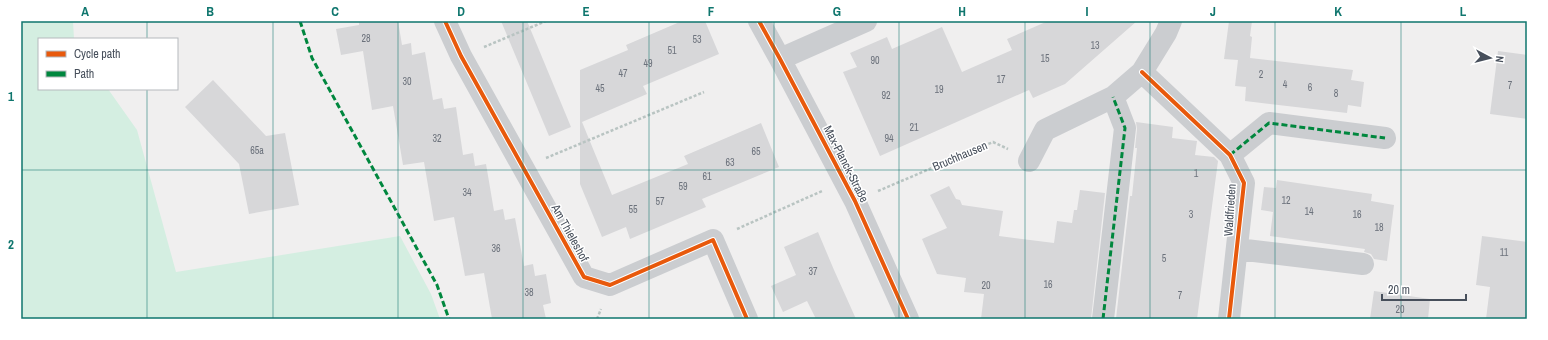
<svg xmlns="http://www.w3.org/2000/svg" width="1548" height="340" viewBox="0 0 1548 340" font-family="'Archivo Narrow',sans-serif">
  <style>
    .green { fill: #d4eee1 }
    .building { fill: #d7d7d9 }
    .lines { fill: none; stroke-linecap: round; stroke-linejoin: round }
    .path { stroke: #b9c4c2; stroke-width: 2.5; stroke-dasharray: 3 2; stroke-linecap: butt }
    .minor { stroke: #cbcdd0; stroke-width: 22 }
    .quiet { stroke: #00873e; stroke-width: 3; stroke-dasharray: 6 3; stroke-linecap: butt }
    .cycleway-casing { stroke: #fff; stroke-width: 6 }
    .cycleway { stroke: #e8590c; stroke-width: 4 }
    .grid { fill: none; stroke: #0f766e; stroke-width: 1; stroke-opacity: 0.55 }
    .labels { text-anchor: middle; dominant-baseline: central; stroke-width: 3; stroke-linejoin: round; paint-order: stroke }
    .number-label { font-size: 10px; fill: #6c727c }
    .street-label { font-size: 12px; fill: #474f5b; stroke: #fff }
    .neatline { fill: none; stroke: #0f766e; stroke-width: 1.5 }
    .grid-label { font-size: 13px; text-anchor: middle; font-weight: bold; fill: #0f766e }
  </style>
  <rect width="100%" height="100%" fill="#f0efef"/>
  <path class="green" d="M21,21H73L74,39H39V89H108L137,130L176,272L400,236L431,294L440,319H21Z"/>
  <path class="building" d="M359,21H398L402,45L411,43L412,55L425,52L433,100L442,98L444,109L456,107L463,155L473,153L475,166L486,164L494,211L503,209L505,220L515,218L524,266L533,264L535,276L546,274L551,303L543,305L546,319H492L484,273L465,276L454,217L434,221L424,162L403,165L393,106L372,110L363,51L341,55L336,29L359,25Z
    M501,21H527L571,127L549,136Z
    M682,21H705L719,54L643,86L647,94L582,122L612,195L688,164L684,156L761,123L779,167L702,199L706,207L630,239L626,227L602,237L580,184V70L628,50L626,45Z
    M1048,21H1137L1065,84L1033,98L1029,90L880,156L843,72L857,67L850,53L887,37L892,49L942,27L962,72L1012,50L1007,39Z
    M1229,21H1252L1250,36L1252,37L1250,58L1353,70L1351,80L1364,82L1361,107L1348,105L1347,113L1245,101L1246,87L1235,86L1238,60L1224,59Z
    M1498,51L1527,55V119L1490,114Z
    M213,80L266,136L285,133L299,205L249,214L239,164L185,107Z
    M1136,122L1173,127L1172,138L1197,141L1195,155L1214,157L1218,161L1197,319H1116L1130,196H1132L1137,148H1135L1137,129Z
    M1277,180L1372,194L1371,201L1394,205L1387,261L1374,259L1371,254L1364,252L1365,249L1270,236L1273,212L1261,210L1264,187L1276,188Z
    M949,186L956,199L960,200L962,205L1003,211L999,236L1054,243L1057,221L1072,223L1074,210H1077L1080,190L1105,193L1091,319H981L984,294L964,292L966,278L937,274L922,239L947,228L930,195Z
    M818,232L834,270L856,319H816L807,301L783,312L771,286L796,275L784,247Z
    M1482,236L1527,242V308L1526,319H1486L1490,287L1476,285Z
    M1374,291L1430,299L1428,319H1370Z"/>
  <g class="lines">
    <path class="path" d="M484,47L546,21
      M546,158L704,92
      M878,191L993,142L1008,149
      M737,229L822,191
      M597,319L601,309"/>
    <path class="minor" d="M445,21L461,56L584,277L610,285L713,240L747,319
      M759,21L780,59L855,201L908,319
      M780,59L866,21
      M1142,72L1230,155L1244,183L1229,319
      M1230,155L1269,123L1385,138
      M1029,161L1045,130L1113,97L1142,72L1166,33L1171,21
      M1237,249L1363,264
      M1103,319L1125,128L1113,97"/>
    <path class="quiet" d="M300,21L312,58L437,285L449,319
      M1230,155L1269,123L1385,138
      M1103,319L1125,128L1113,97"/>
    <defs>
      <path id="cycleway" d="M445,21L461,56L584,277L610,285L713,240L747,319
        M759,21L780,59L855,201L908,319
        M1142,72L1230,155L1244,183L1229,319"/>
    </defs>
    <use href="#cycleway" class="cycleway-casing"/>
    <use href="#cycleway" class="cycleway"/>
  </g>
  <path class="grid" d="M147,21V39M273,21V319M398,21V319M523,21V319M649,21V319M774,21V319M899,21V319M1025,21V319M1150,21V319M1275,21V319M1401,21V319M147,89V319M21,170H1527"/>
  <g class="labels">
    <g class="number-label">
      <text x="366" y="38">28</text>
      <text x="697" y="39">53</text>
      <text x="1095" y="45">13</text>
      <text x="672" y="50">51</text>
      <text x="1045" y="58">15</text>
      <text x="875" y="60">90</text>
      <text x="648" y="63">49</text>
      <text x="623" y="73">47</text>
      <text x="1261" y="74">2</text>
      <text x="1001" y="79">17</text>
      <text x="407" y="81">30</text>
      <text x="1285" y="84">4</text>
      <text x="1510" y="85">7</text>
      <text x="1310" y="87">6</text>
      <text x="600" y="88">45</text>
      <text x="939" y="89">19</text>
      <text x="1336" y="93">8</text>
      <text x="886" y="95">92</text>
      <text x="914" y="127">21</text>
      <text x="437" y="138">32</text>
      <text x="889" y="138">94</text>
      <text x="257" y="150">65a</text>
      <text x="756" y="151">65</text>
      <text x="730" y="162">63</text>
      <text x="1196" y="173">1</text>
      <text x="707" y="176">61</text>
      <text x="683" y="186">59</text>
      <text x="467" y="192">34</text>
      <text x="1286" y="200">12</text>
      <text x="660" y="201">57</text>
      <text x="633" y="209">55</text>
      <text x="1309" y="211">14</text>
      <text x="1191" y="214">3</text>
      <text x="1357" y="214">16</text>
      <text x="1379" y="227">18</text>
      <text x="496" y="248">36</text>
      <text x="1504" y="252">11</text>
      <text x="1164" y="258">5</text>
      <text x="813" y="271">37</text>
      <text x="1048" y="284">16</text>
      <text x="986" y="285">20</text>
      <text x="529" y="292">38</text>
      <text x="1180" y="295">7</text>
      <text x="1400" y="309">20</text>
    </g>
    <g class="street-label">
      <text transform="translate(960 156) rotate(-23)">Bruchhausen</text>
      <text transform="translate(846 164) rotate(63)">Max-Planck-Straße</text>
      <text transform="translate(1230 210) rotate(-86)">Waldfrieden</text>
      <text transform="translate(570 233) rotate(61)">Am Thieleshof</text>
    </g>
  </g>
  <rect width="1548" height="340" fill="none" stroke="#ffffff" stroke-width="44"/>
  <rect x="38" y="38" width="140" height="52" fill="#ffffff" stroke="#b5b9bd"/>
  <rect x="46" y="51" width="20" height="6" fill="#e8590c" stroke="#b5b9bd"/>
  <text x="74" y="58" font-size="12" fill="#474f5b">Cycle path</text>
  <rect x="46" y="71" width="20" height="6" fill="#00873e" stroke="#b5b9bd"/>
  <text x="74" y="78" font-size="12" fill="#474f5b">Path</text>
  <g transform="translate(1490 58) rotate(97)" stroke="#ffffff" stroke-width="3" paint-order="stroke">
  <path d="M0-3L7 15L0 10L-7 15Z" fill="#474f5b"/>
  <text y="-6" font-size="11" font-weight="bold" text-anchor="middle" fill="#474f5b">N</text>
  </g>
  <path d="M1382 294v6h84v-6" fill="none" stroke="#474f5b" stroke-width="2"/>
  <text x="1388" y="294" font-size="12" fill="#474f5b" stroke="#ffffff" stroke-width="3" paint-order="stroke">20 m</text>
  <rect x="22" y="22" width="1504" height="296" class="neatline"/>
  <g class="grid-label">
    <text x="85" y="16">A</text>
    <text x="210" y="16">B</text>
    <text x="335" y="16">C</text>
    <text x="461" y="16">D</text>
    <text x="586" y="16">E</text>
    <text x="711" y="16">F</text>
    <text x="837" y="16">G</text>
    <text x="962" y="16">H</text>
    <text x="1087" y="16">I</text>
    <text x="1213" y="16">J</text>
    <text x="1338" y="16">K</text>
    <text x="1463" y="16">L</text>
    <text x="11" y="101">1</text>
    <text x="11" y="249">2</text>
  </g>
</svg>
